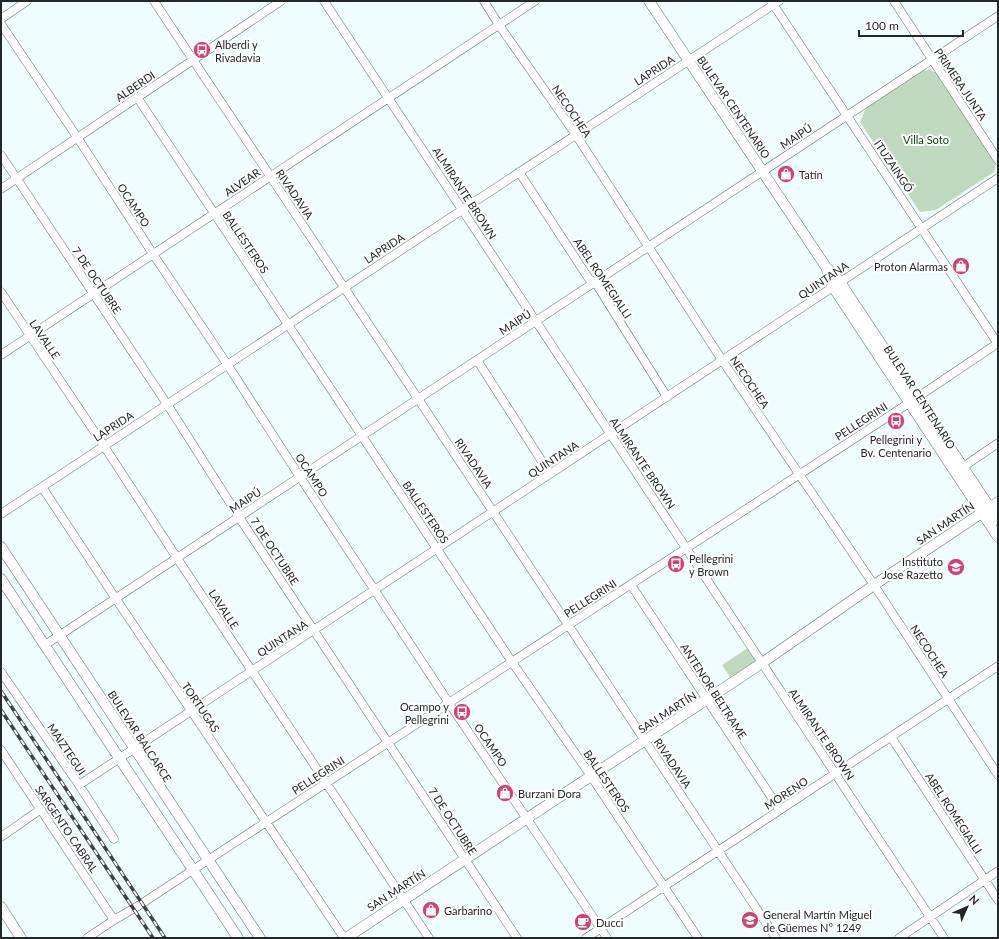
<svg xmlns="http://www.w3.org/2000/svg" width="999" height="939" viewBox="0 0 999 939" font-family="Lato,sans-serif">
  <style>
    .green { fill: #bfd9be }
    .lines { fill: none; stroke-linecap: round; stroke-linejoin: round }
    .minor-casing { stroke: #657071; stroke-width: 9 }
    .major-casing { stroke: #657071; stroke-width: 11 }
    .minor { stroke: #fff; stroke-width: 8 }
    .major { stroke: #fff; stroke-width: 10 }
    .rail-casing { stroke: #3c4242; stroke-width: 3.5 }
    .rail { stroke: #fff; stroke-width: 2; stroke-dasharray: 6; stroke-linecap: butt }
    .labels { text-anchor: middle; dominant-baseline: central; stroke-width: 4; stroke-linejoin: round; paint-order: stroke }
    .poi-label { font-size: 11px; fill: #222727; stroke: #fff; text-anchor: start }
    .street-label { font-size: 11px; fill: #222727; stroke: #fff }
    .park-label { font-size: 11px; fill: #094410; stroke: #fff }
  </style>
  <rect width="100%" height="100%" fill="#f0fdfe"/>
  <path class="green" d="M930,68L932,71L935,72L996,163L994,172L936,210L920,212L860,122L866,108L922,70L926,71Z
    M751,646L762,663L733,682L722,665Z"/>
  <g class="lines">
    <defs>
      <path id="minor" d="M154,1L776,938
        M324,1L944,938
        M484,1L499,25L576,135L722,360L874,585L998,775
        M771,1L998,344
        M894,1L998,160
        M1,19L27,1
        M1,24L77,137L153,254L227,364L300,477L449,703L607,938
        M137,97L512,662L591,776L698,938
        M1,155L167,404L239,517L517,938
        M519,172L589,279L595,282L667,397
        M1,189L281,1
        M1,292L104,446L177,558L429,938
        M1,355L535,1
        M477,360L550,474
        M963,467L998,443
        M42,487L116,599L344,938
        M1,514L779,1
        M631,585L780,810
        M45,645L998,16
        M1,672L79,785L114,839
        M891,737L998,900
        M1,750L114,920
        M79,785L998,178
        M1,837L41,809
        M87,938L114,920L138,906L208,860L909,403L998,343
        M586,938L998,666
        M899,938L998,871"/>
      <path id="major" d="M649,1L826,267L840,282L998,520
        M827,270L833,287L998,537
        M1,547L260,938
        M1,579L238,938
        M1,907L21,938
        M346,938L762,663L874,585L998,502"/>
    </defs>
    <use href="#minor" class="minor-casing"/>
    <use href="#major" class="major-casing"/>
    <use href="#minor" class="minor"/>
    <use href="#major" class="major"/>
    <defs>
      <path id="rail" d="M1,691L165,938
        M1,710L153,938"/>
    </defs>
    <use href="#rail" class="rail-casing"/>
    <use href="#rail" class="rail"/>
  </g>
  <defs>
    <symbol id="bus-disc" viewBox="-11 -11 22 22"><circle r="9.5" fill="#cf4272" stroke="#fff"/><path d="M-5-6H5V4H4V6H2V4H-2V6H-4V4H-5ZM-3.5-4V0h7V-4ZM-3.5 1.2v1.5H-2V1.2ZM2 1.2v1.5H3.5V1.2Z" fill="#fff"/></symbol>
    <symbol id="shop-disc" viewBox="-11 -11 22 22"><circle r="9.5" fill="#cf4272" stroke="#fff"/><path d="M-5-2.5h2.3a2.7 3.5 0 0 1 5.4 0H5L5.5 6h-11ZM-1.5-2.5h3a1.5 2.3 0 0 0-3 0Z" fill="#fff"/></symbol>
    <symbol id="school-disc" viewBox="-11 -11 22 22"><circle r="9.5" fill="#cf4272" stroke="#fff"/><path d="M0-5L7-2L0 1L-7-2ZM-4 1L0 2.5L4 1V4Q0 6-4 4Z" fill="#fff"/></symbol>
    <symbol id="cafe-disc" viewBox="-11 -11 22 22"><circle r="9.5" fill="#cf4272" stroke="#fff"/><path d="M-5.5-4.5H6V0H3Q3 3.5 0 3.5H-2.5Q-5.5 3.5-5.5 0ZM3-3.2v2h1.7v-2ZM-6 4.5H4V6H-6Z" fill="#fff"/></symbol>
  </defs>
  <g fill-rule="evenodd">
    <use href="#bus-disc" x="192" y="40" width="20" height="20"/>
    <use href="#shop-disc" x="776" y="164" width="20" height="20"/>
    <use href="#shop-disc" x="951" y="256" width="20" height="20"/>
    <use href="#bus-disc" x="886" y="411" width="20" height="20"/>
    <use href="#bus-disc" x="666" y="554" width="20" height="20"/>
    <use href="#school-disc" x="946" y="557" width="20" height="20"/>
    <use href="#bus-disc" x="452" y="702" width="20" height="20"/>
    <use href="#shop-disc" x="495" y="783" width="20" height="20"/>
    <use href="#shop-disc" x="421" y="900" width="20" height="20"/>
    <use href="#school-disc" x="740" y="910" width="20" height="20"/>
    <use href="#cafe-disc" x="573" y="912" width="20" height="20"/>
  </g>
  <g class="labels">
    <g class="poi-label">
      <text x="215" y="44">Alberdi y<tspan x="215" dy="13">Rivadavia</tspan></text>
      <text x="799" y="174">Tatín</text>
      <text x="948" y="266" text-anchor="end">Proton Alarmas</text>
      <text x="896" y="439" text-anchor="middle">Pellegrini y<tspan x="896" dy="13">Bv. Centenario</tspan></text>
      <text x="689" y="558">Pellegrini<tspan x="689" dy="13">y Brown</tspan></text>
      <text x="943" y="561" text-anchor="end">Instituto<tspan x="943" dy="13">Jose Razetto</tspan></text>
      <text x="449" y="706" text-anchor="end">Ocampo y<tspan x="449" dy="13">Pellegrini</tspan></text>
      <text x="518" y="793">Burzani Dora</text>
      <text x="444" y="910">Garbarino</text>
      <text x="763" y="914">General Martín Miguel<tspan x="763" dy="13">de Güemes N° 1249</tspan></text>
      <text x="596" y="922">Ducci</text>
    </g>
    <g class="street-label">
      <text transform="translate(654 70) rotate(-33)">LAPRIDA</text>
      <text transform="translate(961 84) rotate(56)">PRIMERA JUNTA</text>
      <text transform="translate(135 86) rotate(-34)">ALBERDI</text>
      <text transform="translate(734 107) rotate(56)">BULEVAR CENTENARIO</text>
      <text transform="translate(572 111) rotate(56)">NECOCHEA</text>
      <text transform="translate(796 136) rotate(-33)">MAIPÚ</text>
      <text transform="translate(894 166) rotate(56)">ITUZAINGÓ</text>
      <text transform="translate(242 182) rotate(-34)">ALVEAR</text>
      <text transform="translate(465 193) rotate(57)">ALMIRANTE BROWN</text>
      <text transform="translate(295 194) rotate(56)">RIVADAVIA</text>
      <text transform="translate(134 205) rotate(57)">OCAMPO</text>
      <text transform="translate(246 242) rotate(56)">BALLESTEROS</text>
      <text transform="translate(384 248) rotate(-33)">LAPRIDA</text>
      <text transform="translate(603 278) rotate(56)">ABEL ROMEGIALLI</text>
      <text transform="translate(97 280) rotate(56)">7 DE OCTUBRE</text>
      <text transform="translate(823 280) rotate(-34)">QUINTANA</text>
      <text transform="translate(515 322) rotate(-33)">MAIPÚ</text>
      <text transform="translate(45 339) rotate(56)">LAVALLE</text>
      <text transform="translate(750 382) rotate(56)">NECOCHEA</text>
      <text transform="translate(920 397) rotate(57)">BULEVAR CENTENARIO</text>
      <text transform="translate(861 421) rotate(-33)">PELLEGRINI</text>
      <text transform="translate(113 426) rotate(-33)">LAPRIDA</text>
      <text transform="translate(553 459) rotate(-33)">QUINTANA</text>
      <text transform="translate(474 463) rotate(56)">RIVADAVIA</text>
      <text transform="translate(643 463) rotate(56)">ALMIRANTE BROWN</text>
      <text transform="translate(312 475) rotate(57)">OCAMPO</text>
      <text transform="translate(245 500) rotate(-33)">MAIPÚ</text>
      <text transform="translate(426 512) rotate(56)">BALLESTEROS</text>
      <text transform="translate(945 523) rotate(-34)">SAN MARTÍN</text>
      <text transform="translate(275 551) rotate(57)">7 DE OCTUBRE</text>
      <text transform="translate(590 598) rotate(-33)">PELLEGRINI</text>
      <text transform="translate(224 609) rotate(57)">LAVALLE</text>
      <text transform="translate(282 638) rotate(-33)">QUINTANA</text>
      <text transform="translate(930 651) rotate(57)">NECOCHEA</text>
      <text transform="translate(714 691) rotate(57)">ANTENOR BELTRAME</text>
      <text transform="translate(201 707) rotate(56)">TORTUGAS</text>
      <text transform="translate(667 712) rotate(-33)">SAN MARTÍN</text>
      <text transform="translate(822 734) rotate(56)">ALMIRANTE BROWN</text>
      <text transform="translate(140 736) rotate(57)">BULEVAR BALCARCE</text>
      <text transform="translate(491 745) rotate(56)">OCAMPO</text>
      <text transform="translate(67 749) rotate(56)">MAIZTEGUI</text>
      <text transform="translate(673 763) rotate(56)">RIVADAVIA</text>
      <text transform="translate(318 775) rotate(-33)">PELLEGRINI</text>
      <text transform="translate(607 781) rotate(56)">BALLESTEROS</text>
      <text transform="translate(786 793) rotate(-33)">MORENO</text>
      <text transform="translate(954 813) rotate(57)">ABEL ROMEGIALLI</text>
      <text transform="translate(453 821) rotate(57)">7 DE OCTUBRE</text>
      <text transform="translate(67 829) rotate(56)">SARGENTO CABRAL</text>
      <text transform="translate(396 890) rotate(-33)">SAN MARTÍN</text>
    </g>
    <g class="park-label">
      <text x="926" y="139">Villa Soto</text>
    </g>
  </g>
  <rect width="999" height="939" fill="none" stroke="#222727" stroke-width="4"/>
  <g transform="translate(967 907) rotate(45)" stroke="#ffffff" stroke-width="3" paint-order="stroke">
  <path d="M0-3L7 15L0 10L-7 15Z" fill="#222727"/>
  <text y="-6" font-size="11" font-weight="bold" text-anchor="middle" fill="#222727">N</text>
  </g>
  <path d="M859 30v6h104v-6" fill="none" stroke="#222727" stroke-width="2"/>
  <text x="865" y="30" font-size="12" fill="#222727" stroke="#ffffff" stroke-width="3" paint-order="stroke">100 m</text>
</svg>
